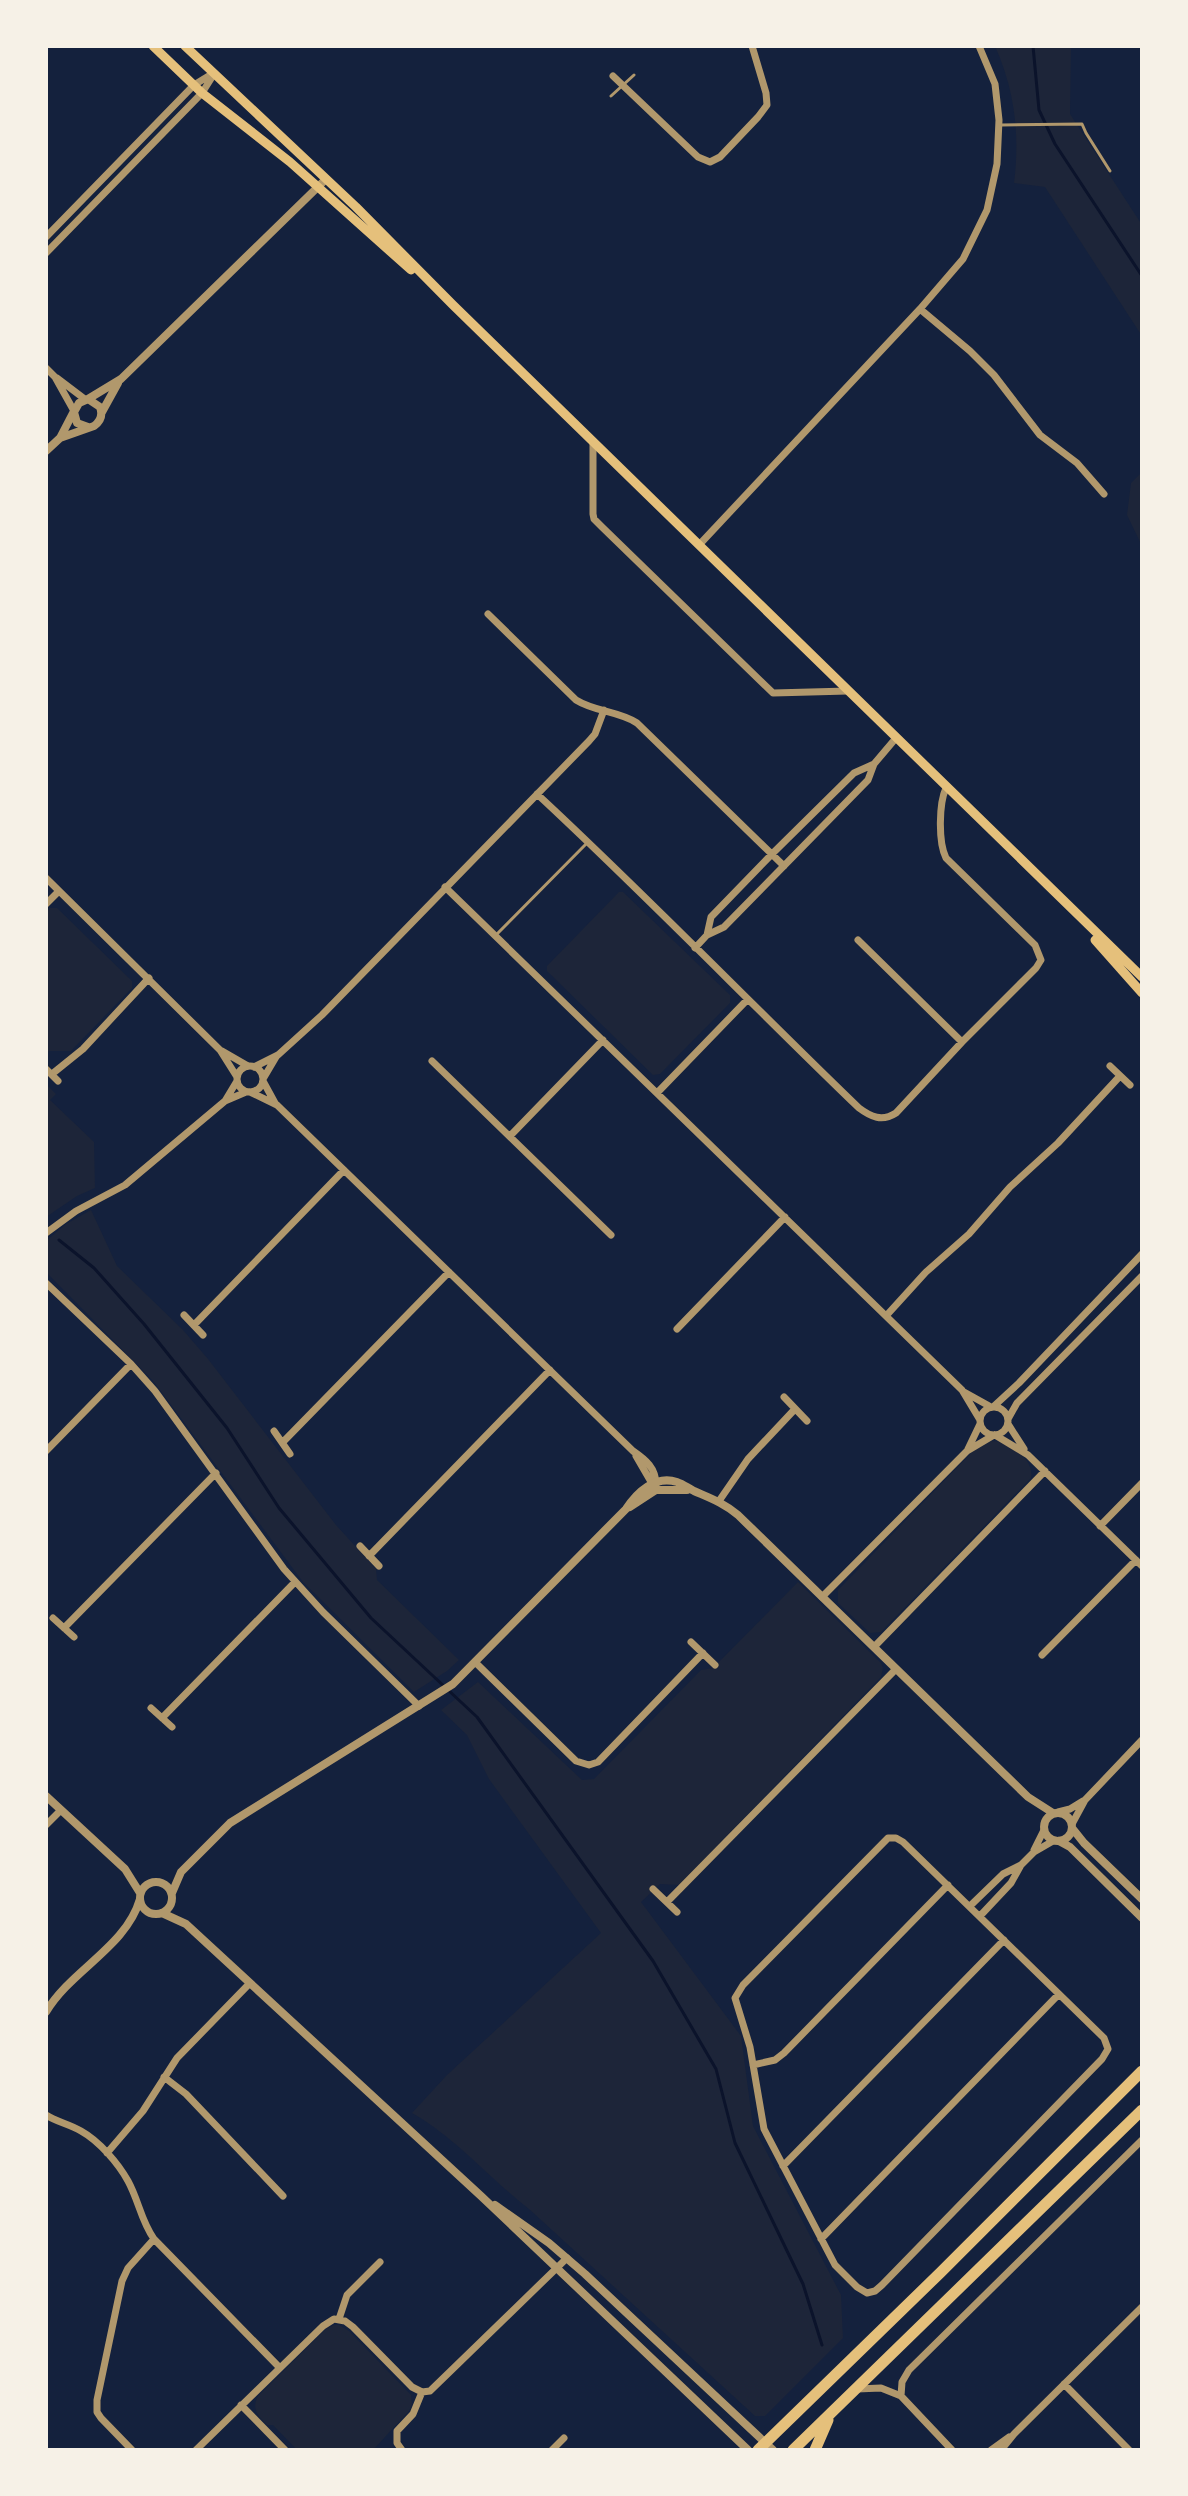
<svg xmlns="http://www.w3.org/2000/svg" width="1188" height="2496" viewBox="0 0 1188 2496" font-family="'Alegreya Sans',sans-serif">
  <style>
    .green { fill: #1d2539 }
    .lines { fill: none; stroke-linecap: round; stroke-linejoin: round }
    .stream { stroke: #0b132b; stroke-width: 3 }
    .service { stroke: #b1986c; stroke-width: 3 }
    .minor { stroke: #b1986c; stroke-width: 7 }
    .tertiary { stroke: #b1986c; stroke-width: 8 }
    .secondary { stroke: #e5c07b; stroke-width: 9 }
    .trunk { stroke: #e5c07b; stroke-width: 11 }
  </style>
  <rect width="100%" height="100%" fill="#14213d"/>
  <path class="green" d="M995,46H1071L1070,114L1142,225V336L1045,187L1014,183C1020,135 1015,91 995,46Z
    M1142,472V546L1127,515L1131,483Z
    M619,892H623L730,995V1003L660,1074L653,1075L547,971V966Z
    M50,908H57L132,981V988L71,1051H49L46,1054V913Z
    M46,1084L56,1094L50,1100L94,1142L95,1188L77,1196L46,1217Z
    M91,1210L117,1266L183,1330L208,1359L336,1525L376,1569L377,1580L459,1660L447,1671L414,1692L303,1582L154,1382L46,1272V1241L66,1224Z
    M992,1441C1009,1441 1035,1460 1031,1478L881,1632L870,1633L838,1603V1590L973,1451Z
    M798,1582L881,1663L883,1668L881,1677L679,1885L660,1884L641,1902L741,2036L753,2126L841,2295L843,2338L765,2416H755L529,2209C489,2178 456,2138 412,2113L447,2075L601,1933L489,1779L467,1735L441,1710L478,1682L582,1780L594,1779L701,1670L713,1668Z
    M334,2325H339L349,2331L411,2395L412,2404L409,2411L373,2450H297L273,2425H267C258,2416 251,2409 258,2396L326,2329Z"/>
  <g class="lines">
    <path class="stream" d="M1033,46L1039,110L1055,144L1142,276
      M59,1240L94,1268L144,1324L227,1428L279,1508L371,1618L477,1717L653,1961L716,2069L735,2143L803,2284L822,2345"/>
    <path class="service" d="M611,96L634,75
      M1001,125L1082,124L1086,133L1110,171
      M495,936L588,842"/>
    <path class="minor" d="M613,76L698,157L710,162L720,157L758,117L767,105L766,93L752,46
      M46,237L194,85L212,74
      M46,253L202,93L214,74
      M920,309L970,351L994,375L1040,435L1077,463L1104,494
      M46,368L55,377L74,411
      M57,378L86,400
      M593,442V514L594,519L602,527L773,693L848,691
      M699,545L920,309L963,259L987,210L997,164L999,120L995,84L979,46
      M488,614L576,700C595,712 619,711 637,723L784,866
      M537,794C647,896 751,1004 859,1108C871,1117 882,1122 896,1113L962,1042L1036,968L1041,960L1035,945L946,858C938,842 939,803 946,788
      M46,878L220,1050L237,1077
      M445,887L962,1390L980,1420
      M46,904L59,891
      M707,935L711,917L772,854L854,773L874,764
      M858,940L962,1042
      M695,948L707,935L724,927L868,780L874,764L896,738
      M222,1051L248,1066
      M432,1061L611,1235
      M237 1079a13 13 0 1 1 26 0a13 13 0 1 1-26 0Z
      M1110,1066L1130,1085
      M254,1067L278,1055L322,1015L589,741L595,734L604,710
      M46,1069L58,1081
      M52,1074L83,1049L149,978
      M263,1079L276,1057
      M263,1081L275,1103
      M250,1092L277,1105L633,1451C646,1460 656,1468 656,1485
      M657,1093L747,1000
      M225,1101L246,1092
      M510,1136L603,1040
      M46,1233L76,1211L125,1185L225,1101L237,1081
      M46,1283L131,1364L155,1391L284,1569L323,1612L419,1706
      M184,1315L203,1335
      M886,1316L926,1272L969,1234L1010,1187L1058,1143L1120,1076
      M194,1325L344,1170
      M677,1329L785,1217
      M964,1392L991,1407
      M784,1397L807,1421
      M980 1421a14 14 0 1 1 28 0a14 14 0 1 1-28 0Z
      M993,1407L1019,1383L1142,1254
      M1008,1419L1017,1403L1142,1276
      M1008,1424L1024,1449
      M274,1431L290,1454
      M995,1435L1028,1455L1142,1566
      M283,1442L449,1272
      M968,1449L980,1424
      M46,1451L131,1364
      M636,1456L654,1487
      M719,1501L748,1459L795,1409
      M1100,1526L1142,1483
      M360,1546L379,1566
      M369,1556L550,1370
      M822,1597L967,1451L994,1435
      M53,1618L74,1637
      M64,1628L216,1473
      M691,1642L715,1665
      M874,1647L1045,1471
      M1042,1655L1136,1560
      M476,1663L576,1761L589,1765L598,1762L703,1653
      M151,1708L172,1727
      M162,1718L295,1582
      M1058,1812L1070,1809L1083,1801
      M1072,1824L1085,1800L1142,1740
      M46,1825L61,1810
      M888,1838H896L903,1842L1104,2038L1108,2049L1102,2059L882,2285L875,2291L867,2293L857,2287L835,2265L764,2129L750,2047L735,1998L743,1985Z
      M1034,1850L1044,1830
      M653,1889L677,1912
      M667,1902L896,1669
      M970,1906L1003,1874L1021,1865
      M980,1916L1011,1883L1021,1865L1034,1852L1053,1841
      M753,2065L775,2060L784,2053L948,1885
      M164,2077L186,2094L283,2196
      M46,2115C57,2122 69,2124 81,2131C99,2141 118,2163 128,2181C139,2201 141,2221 154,2239L280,2368
      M107,2153L143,2111L177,2058L250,1983
      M783,2166L1004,1940
      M821,2239L1059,1994
      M339,2319L347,2295L380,2262
      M1064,2384L1129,2450
      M857,2389L881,2388L901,2396L952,2450
      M901,2396L902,2382L909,2370L1142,2140
      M241,2405L285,2450
      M132,2450L101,2418L97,2412V2400L122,2281L128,2268L154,2239
      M196,2450L323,2326L334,2319L345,2321L353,2327L412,2387L422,2392L430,2391L567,2258
      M402,2450L397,2443V2431L413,2414L422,2392
      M552,2450L564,2438
      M991,2450L1009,2437
      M1001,2450L1014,2434L1142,2307"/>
    <path class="tertiary" d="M88,399L121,379L326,179
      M102,412L118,383
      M60,438L94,426C101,421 103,415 100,407L88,399L79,403L74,412L77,423L88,427
      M46,451L60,438L73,413
      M630,1507L656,1490H687
      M46,1796L125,1869L140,1893
      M1044 1827a14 14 0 1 1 28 0a14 14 0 1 1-28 0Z
      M1072,1828L1084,1843L1142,1899
      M1059,1841L1070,1847L1142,1918
      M140 1898a16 16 0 1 1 32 0a16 16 0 1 1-32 0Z
      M172,1893L181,1872L230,1823L453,1684L626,1509C637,1492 655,1475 677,1482C683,1484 688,1488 694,1491C710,1498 724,1503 738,1515L1028,1797L1053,1813
      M162,1913L186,1924L481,2196L748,2450
      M46,2012C71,1970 126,1947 140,1899
      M495,2205L549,2243L585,2274L773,2450"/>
    <path class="secondary" d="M153,46L202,93L290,162L411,270
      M185,46L356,207L453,305L1142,977
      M1095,940L1142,993"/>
    <path class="trunk" d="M758,2450L940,2273L1142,2071
      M793,2450L1142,2110
      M815,2450L828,2420"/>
  </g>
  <rect width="1188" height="2496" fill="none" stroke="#f6f1e7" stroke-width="96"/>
</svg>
